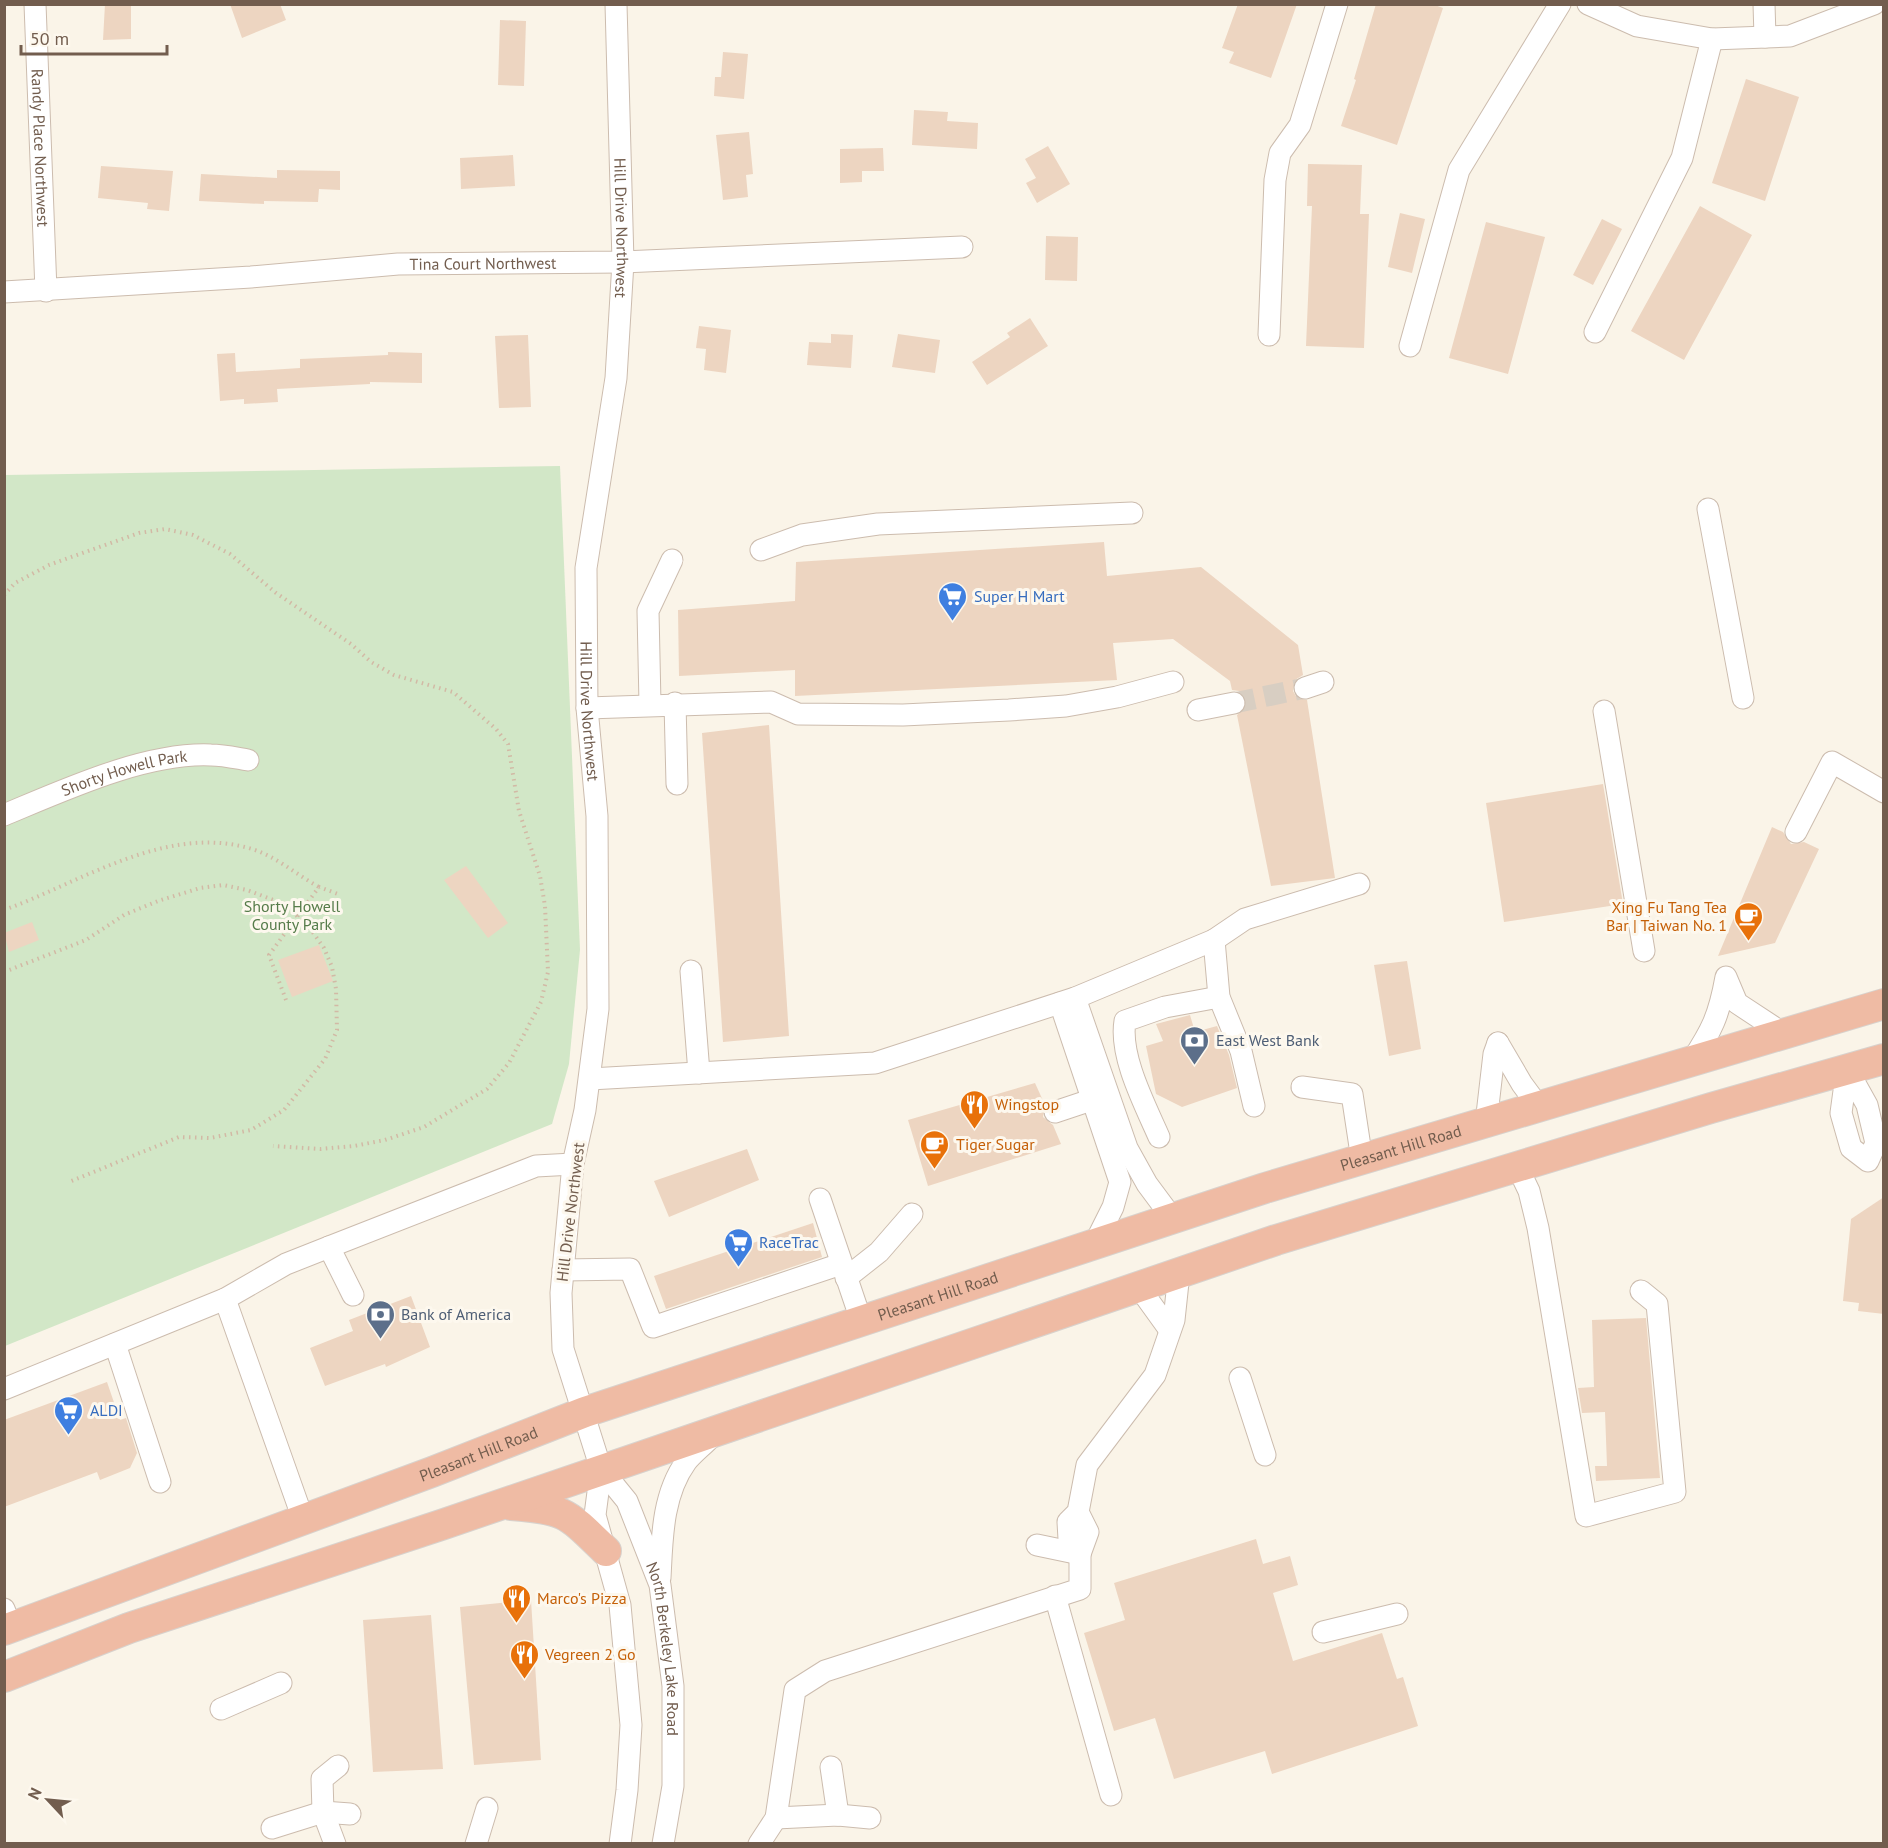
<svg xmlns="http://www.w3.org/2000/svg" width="1888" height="1848" viewBox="0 0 1888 1848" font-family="'PT Sans',sans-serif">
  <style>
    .green { fill: #d2e7c7 }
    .building { fill: #edd5c1 }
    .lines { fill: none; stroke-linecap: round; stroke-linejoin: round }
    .minor-tunnel { stroke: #d8cec2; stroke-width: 21; stroke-dasharray: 21 10; stroke-linecap: butt }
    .minor-casing { stroke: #ccbcae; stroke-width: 23 }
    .highway-casing { stroke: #d8d2cd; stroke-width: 32 }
    .path { stroke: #d2b9a5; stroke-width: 4; stroke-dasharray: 1.5 4.5; stroke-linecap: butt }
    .minor { stroke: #fff; stroke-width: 21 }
    .highway { stroke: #efbba4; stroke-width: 30 }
    .labels { text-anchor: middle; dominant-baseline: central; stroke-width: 6; stroke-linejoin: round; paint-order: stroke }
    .street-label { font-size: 16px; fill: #725d4e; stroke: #fdf8ee }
    .shop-label { font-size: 16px; fill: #366cbe; stroke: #fdf8ee; text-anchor: start }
    .park-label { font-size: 16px; fill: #567c4a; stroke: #fdf8ee }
    .food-label { font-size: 16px; fill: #c56008; stroke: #fdf8ee; text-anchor: start }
    .service-label { font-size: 16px; fill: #4e5e75; stroke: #fdf8ee; text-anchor: start }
  </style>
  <rect width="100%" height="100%" fill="#faf4e8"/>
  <path class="green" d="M560,466L580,950L569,1064L552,1124L5,1346V475Z"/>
  <path class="building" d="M105,4H131V39L103,40Z
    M230,4H280L286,20L242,38Z
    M1238,4H1297L1271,78L1229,63L1234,52L1222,48Z
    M1376,4H1432L1443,8L1397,145L1341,126L1356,80L1354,79Z
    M500,20L526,21L524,86L498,85Z
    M723,52L748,54L744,99L714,96L715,77H721Z
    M1746,79L1799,97L1765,201L1712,183Z
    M914,110L948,112L947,121L978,123L977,149L912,145Z
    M749,132L753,174L746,175L748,197L723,200L716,135Z
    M1048,146L1070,184L1037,203L1026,183L1036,178L1025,159Z
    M883,148L884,171H862V182L840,183V149Z
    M513,155L515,186L461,189L460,158Z
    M1308,164L1362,165L1360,214H1369L1364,348L1306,346L1312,206H1307Z
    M101,166L173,171L169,211L147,209L148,203L98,198Z
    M277,170L340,171V190L319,189L318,202L264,201V204L199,201L201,174L277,178Z
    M1700,206L1752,235L1684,360L1631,331Z
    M1400,213L1425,219L1412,273L1388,267Z
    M1602,219L1622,229L1593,285L1573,275Z
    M1486,222L1545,237L1508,374L1449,358Z
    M1046,236L1078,237L1077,281L1045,280Z
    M1030,318L1048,346L987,385L972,362L1010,337L1007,333Z
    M699,326L731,330L726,373L704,370L706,349L696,348Z
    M831,334L853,335L851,368L807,365L809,342L831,343Z
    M898,334L940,340L935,373L892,367Z
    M528,335L531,407L499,408L495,336Z
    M388,352L422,353V383L370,382V384L277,389L278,402L244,404V399L220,401L217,354L235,353L236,372L300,368V359L388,355Z
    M1104,542L1107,576L1201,567L1298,645L1303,675L1295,680L1293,691L1297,698L1307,700L1335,878L1271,886L1237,715L1246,708V700L1239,691L1232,690L1230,681L1173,639L1113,643L1117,680L795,696V670L679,676L678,610L795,601L796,562Z
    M769,725L789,1036L723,1042L702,733Z
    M1603,784L1623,904L1504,922L1486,803Z
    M1772,827L1783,832L1791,844L1804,842L1819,849L1775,943L1718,956Z
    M466,866L508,923L488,938L444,880Z
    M32,922L39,940L9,952L4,933Z
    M319,945L333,981L292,997L278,960Z
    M1407,961L1421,1049L1389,1056L1374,965Z
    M1190,1015L1195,1032L1217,1026L1229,1055L1237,1088L1182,1107L1156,1094L1146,1046L1163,1041L1156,1024Z
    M1035,1083L1045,1105L1043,1117L1053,1125L1061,1144L928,1186L908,1120Z
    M747,1149L759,1180L669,1217L654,1181Z
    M1884,1197V1314L1858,1311L1859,1303L1843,1301L1851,1219Z
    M813,1223L822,1257L666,1309L654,1276Z
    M411,1296L430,1347L386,1367L385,1364L325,1386L310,1348L353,1331L349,1320Z
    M1646,1318L1660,1478L1596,1481L1595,1466H1607L1605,1412L1582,1413L1578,1388L1594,1387L1592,1320Z
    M107,1382L120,1420L126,1418L137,1453L130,1468L100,1480L97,1472L4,1507V1420Z
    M1256,1539L1263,1564L1290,1556L1298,1585L1273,1593L1293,1661L1382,1633L1397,1679L1403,1677L1418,1726L1272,1774L1265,1751L1174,1779L1155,1718L1114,1731L1084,1633L1125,1620L1114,1583Z
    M531,1600L541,1760L474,1765L460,1607Z
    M431,1615L443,1769L373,1772L363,1620Z"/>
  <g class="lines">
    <path class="minor-tunnel" d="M1234,703L1305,688"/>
    <defs>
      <g id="minor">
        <path id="s1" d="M35,4L46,291"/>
        <path id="s2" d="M616,4L623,262L616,378L586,568L587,708L597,816L598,1009L585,1110L573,1164L561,1293L563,1349L601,1469L627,1501L660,1585L673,1686V1786L663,1844"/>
        <path d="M1588,4L1637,26L1712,39L1790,36L1874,4"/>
        <path d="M1764,4L1765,37"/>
        <path id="s3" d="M4,292L251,277L398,264L623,262L962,247"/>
        <path d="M1595,332L1682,158L1712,39"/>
        <path d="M1269,335L1275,180L1280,153L1300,125L1337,4"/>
        <path d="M1410,346L1459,170L1560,4"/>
        <path d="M1708,509L1743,698"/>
        <path d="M761,550L802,535L878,524L1132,513"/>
        <path d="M1305,688L1323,682"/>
        <path d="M675,703L677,784"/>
        <path d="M650,704L648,611L672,560"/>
        <path d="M587,708L771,702L798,714L903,715L1009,710L1066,706L1117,697L1173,682"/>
        <path d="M1198,710L1234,703"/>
        <path d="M1604,711L1644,951"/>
        <path id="s4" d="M4,815C64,790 146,752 211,755C223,755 236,758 248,760"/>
        <path d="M1796,832L1832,762L1884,792"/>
        <path d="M1214,940L1219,997L1241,1051L1254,1106"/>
        <path d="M691,971L699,1073"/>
        <path d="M1075,998L1127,1148L1147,1184L1173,1219"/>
        <path d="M1060,1003L1120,1182L1113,1207L1094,1245"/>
        <path d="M1498,1043L1522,1084L1539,1107"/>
        <path d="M1691,1062C1712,1030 1719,1016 1726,977L1737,1003L1784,1034"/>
        <path d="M1847,1069L1867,1105L1876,1143L1868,1161L1851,1148L1841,1113Z"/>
        <path d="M590,1079L875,1063L1075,998L1214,940L1245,919L1359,884"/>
        <path d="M1302,1087L1352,1094L1362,1160"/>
        <path d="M1055,1112L1106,1095"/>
        <path d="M1486,1123L1494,1054L1498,1043"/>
        <path d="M1159,1137C1145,1105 1119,1056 1125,1021L1165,1007L1219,997"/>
        <path d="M1517,1166L1529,1191L1538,1228L1586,1516L1675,1492L1657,1304L1641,1291"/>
        <path d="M820,1199L862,1323"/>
        <path d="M329,1247L353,1295"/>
        <path d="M563,1270L630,1269L653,1327L841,1264"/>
        <path d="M846,1278L879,1252L912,1214"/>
        <path d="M1138,1286L1169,1329"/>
        <path d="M225,1299L303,1519"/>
        <path d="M115,1344L160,1482"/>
        <path d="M1240,1378L1265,1455"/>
        <path d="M4,1389L225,1299L286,1264L329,1247L536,1166L573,1164"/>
        <path d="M601,1469L595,1515L620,1605L631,1725L627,1790L620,1844"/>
        <path d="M1037,1545L1080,1554"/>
        <path d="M1080,1554L1069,1539L1068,1522L1078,1512L1087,1465L1155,1375L1174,1320L1179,1273"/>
        <path d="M660,1578C662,1540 662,1495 686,1462C693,1453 704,1445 712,1436"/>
        <path d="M1055,1596L1111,1795"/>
        <path d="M4,1609L11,1627"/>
        <path d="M1323,1632L1397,1614"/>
        <path d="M221,1709L281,1683"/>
        <path d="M831,1767L838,1815"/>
        <path d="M776,1818L838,1815L870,1818"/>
        <path d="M272,1828L323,1812L350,1814"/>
        <path d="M335,1844L323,1812L322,1779L338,1766"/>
        <path d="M476,1844L487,1808"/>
        <path d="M759,1844L776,1818L795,1690L825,1671L1080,1589V1554L1088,1532L1078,1512"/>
      </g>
      <g id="highway">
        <path d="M511,1505C566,1509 567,1513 606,1551"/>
        <path id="s5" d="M4,1630L432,1472L585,1412L1265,1188L1884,1004"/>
        <path d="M4,1677L129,1628L444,1524L1276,1240L1711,1108L1884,1059"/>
      </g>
    </defs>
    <use href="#minor" class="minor-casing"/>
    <use href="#highway" class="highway-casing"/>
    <path class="path" d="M4,595L15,583L49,565L139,533L165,529L193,535L230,554L276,593L351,644L371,662L394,675L453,692L496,729L508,744L519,811L540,876L545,906L548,972L541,1002L509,1063L487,1089L424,1127L385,1140L354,1146L320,1149L273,1146
      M4,910C82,882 167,823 252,849C277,857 297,875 319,887
      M4,972L86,940L124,915L158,901L200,888L223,885L247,890L284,904L309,927L324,948L332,967L336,989L337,1030L325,1059L284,1110L251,1130L210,1138L179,1137L69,1182
      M286,1000L269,955L319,887L338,894"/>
    <use href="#minor" class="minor"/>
    <use href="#highway" class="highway"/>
  </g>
  <defs>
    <symbol id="supermarket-pin" viewBox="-11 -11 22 30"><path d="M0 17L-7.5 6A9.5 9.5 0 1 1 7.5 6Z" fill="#3f7fe0" stroke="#fdf8ee"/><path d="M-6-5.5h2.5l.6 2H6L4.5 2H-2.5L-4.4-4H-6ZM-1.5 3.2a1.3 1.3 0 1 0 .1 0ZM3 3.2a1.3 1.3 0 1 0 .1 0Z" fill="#fff"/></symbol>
    <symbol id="cafe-pin" viewBox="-11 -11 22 30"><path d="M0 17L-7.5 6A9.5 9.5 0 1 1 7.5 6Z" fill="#e8710a" stroke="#fdf8ee"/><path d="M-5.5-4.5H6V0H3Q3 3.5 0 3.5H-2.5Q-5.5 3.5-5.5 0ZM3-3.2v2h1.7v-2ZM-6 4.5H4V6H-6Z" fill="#fff"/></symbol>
    <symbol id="bank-pin" viewBox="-11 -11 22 30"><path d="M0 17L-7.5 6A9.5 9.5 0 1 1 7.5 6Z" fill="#5c6f8a" stroke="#fdf8ee"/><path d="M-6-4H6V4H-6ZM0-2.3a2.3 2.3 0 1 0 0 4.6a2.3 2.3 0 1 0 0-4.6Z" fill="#fff"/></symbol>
    <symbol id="restaurant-pin" viewBox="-11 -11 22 30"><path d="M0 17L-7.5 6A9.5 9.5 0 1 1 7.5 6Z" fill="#e8710a" stroke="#fdf8ee"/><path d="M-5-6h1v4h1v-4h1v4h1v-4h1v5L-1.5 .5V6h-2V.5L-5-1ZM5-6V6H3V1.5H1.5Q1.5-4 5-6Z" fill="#fff"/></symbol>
  </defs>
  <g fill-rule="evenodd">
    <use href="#supermarket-pin" x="936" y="580" width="33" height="45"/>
    <use href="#cafe-pin" x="1732" y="900" width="33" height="45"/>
    <use href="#bank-pin" x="1178" y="1024" width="33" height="45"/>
    <use href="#restaurant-pin" x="958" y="1088" width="33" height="45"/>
    <use href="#cafe-pin" x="918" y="1128" width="33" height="45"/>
    <use href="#supermarket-pin" x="722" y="1226" width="33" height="45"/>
    <use href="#bank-pin" x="364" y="1298" width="33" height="45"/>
    <use href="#supermarket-pin" x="52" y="1394" width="33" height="45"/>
    <use href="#restaurant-pin" x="500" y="1582" width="33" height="45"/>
    <use href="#restaurant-pin" x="508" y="1638" width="33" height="45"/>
  </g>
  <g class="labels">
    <g class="street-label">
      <text stroke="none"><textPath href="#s1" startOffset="144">Randy Place Northwest</textPath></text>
      <text stroke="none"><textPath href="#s2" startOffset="224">Hill Drive Northwest</textPath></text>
      <text stroke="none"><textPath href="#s3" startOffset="480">Tina Court Northwest</textPath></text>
      <text stroke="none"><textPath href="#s2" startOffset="710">Hill Drive Northwest</textPath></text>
      <text stroke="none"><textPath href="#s4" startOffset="128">Shorty Howell Park</textPath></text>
      <text stroke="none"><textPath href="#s5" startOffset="1478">Pleasant Hill Road</textPath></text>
      <text transform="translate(570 1212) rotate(-83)">Hill Drive Northwest</text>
      <text stroke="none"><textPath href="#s5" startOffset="992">Pleasant Hill Road</textPath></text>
      <text stroke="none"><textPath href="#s5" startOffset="506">Pleasant Hill Road</textPath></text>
      <text stroke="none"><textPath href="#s2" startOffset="1672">North Berkeley Lake Road</textPath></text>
    </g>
    <g class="shop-label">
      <text x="974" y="596">Super H Mart</text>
      <text x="759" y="1242">RaceTrac</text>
      <text x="90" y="1410">ALDI</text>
    </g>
    <g class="park-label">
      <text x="292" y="906">Shorty Howell<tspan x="292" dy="18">County Park</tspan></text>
    </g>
    <g class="food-label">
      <text x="1727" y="907" text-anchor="end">Xing Fu Tang Tea<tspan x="1727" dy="18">Bar | Taiwan No. 1</tspan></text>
      <text x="995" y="1104">Wingstop</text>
      <text x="956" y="1144">Tiger Sugar</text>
      <text x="537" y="1598">Marco's Pizza</text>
      <text x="545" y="1654">Vegreen 2 Go</text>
    </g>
    <g class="service-label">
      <text x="1216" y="1040">East West Bank</text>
      <text x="401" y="1314">Bank of America</text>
    </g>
  </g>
  <rect width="1888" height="1848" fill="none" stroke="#725d4e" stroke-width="12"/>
  <g transform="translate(48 1800) rotate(296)" stroke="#fdf8ee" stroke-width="4.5" paint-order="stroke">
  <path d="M0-4.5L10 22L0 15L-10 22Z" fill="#725d4e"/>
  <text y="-9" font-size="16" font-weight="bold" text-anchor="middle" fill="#725d4e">N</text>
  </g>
  <path d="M21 45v9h146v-9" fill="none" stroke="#725d4e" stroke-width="3"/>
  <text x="30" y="45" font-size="18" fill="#725d4e" stroke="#fdf8ee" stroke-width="4.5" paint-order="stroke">50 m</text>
</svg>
